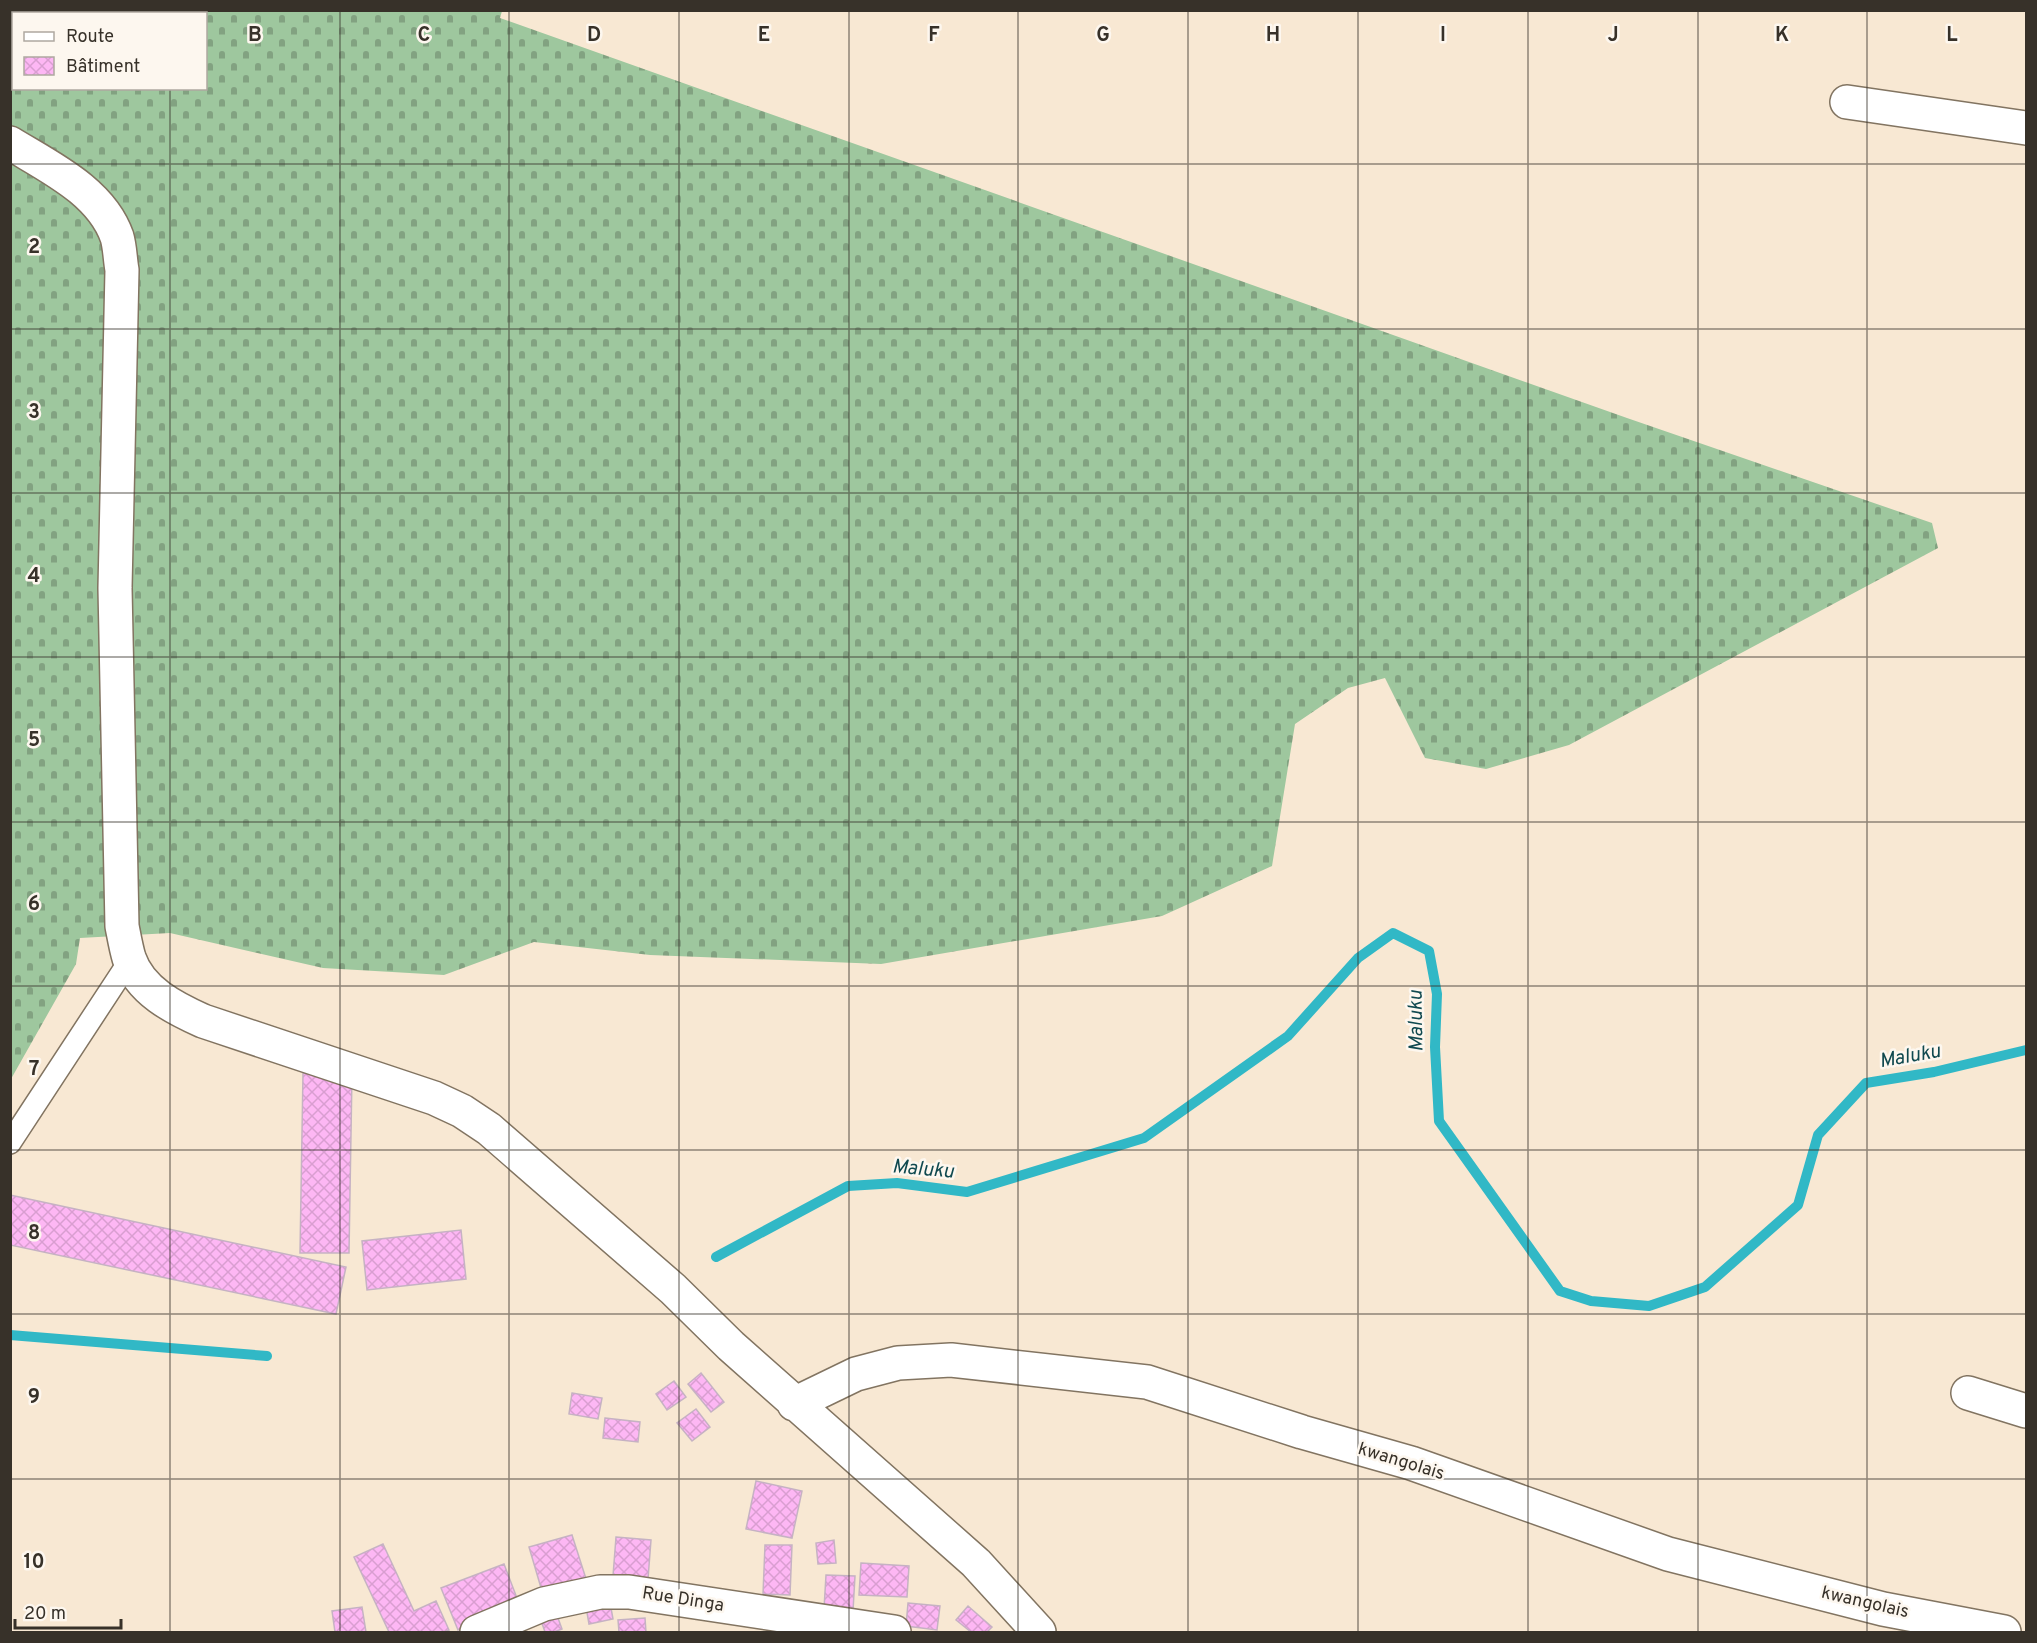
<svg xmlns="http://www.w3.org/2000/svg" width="2037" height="1643" viewBox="0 0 2037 1643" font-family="Overpass,sans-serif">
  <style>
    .cemetery { fill: url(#cemetery-stones); fill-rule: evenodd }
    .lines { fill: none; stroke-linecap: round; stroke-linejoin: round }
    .stream { stroke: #31b8c6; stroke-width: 10 }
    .building { fill: url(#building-cross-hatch); stroke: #c6b2c3; stroke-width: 1.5 }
    .service-casing { stroke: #827461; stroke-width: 24 }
    .minor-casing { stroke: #827461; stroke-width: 36 }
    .service { stroke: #fff; stroke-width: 21 }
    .minor { stroke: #fff; stroke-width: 33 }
    .grid { fill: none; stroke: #373129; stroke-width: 1.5; stroke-opacity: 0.55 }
    .labels { text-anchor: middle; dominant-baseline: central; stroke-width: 5; stroke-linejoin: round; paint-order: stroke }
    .street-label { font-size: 18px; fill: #373129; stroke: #fdf7ef }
    .water-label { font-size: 20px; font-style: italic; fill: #10494f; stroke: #fdf7ef }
    .grid-label { font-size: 20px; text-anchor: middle; font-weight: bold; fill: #373129; stroke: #fdf7ef; stroke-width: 5; stroke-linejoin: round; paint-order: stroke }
  </style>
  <defs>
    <pattern id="cemetery-stones" width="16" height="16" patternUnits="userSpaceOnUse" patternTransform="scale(1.5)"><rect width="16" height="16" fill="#9ec79e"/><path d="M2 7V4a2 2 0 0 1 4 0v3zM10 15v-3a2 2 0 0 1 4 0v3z" fill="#82a281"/></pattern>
    <pattern id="building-cross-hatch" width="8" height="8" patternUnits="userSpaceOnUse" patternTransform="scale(1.5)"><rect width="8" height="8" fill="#fdb7f4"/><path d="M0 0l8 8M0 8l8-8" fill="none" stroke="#d99ed1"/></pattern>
  </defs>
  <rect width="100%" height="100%" fill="#f8e8d3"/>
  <path class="cemetery" d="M11,11H502L500,18L1627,418L1932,523L1938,548L1569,745L1486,769L1425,758L1385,678L1348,688L1295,724L1272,866L1162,916L881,964L650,955L534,942L444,975L323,968L170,933L80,938L76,964L11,1079ZM14,14H206V88H14Z"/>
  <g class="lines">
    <path class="stream" d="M716,1257L848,1186L897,1183L967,1192L1144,1138L1288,1036L1358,958L1393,933L1429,951L1437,994L1435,1047L1439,1121L1560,1291L1591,1301L1649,1306L1705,1287L1798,1205L1818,1135L1866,1083L1934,1072L2026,1050
      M10,1335L267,1356"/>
  </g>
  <path class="building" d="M303,1073L352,1074L349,1253H300Z
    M10,1195L346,1267L336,1314L10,1245Z
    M461,1230L466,1279L367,1290L362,1241Z
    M701,1373L724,1402L711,1412L688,1384Z
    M674,1381L686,1397L667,1410L656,1394Z
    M572,1393L602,1398L598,1419L569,1414Z
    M696,1409L710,1427L692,1441L677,1423Z
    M605,1418L640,1422L638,1442L603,1438Z
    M756,1481L802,1491L792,1538L746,1529Z
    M572,1535L588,1585L544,1598L529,1547Z
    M616,1537L651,1540L648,1579L613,1576Z
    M834,1540L836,1563L818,1564L816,1543Z
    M383,1544L414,1611L436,1601L449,1630L444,1632H389L354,1557Z
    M765,1545H792L790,1595L763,1594Z
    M861,1563L909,1566L907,1597L859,1595Z
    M504,1564L520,1606L458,1630L441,1588Z
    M826,1575L855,1576L853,1611L824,1609Z
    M609,1597L613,1619L589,1624L585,1601Z
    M908,1603L940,1606L937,1630L906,1626Z
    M968,1606L992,1627L987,1632H971L956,1620Z
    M362,1607L366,1632H335L332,1611Z
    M554,1607L562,1629L554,1632H545L538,1612Z
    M645,1618L646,1632H619L618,1620Z"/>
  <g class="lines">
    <defs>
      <path id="service" d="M10,1143L130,960"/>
      <path id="minor" d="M1847,102L2026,128
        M10,143C49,167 101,191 117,237C120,247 120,259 122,270L115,588L122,926C124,936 126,948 129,958C140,991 174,1008 203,1021L434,1098L462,1111L489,1129L673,1289L731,1346L976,1563L1039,1632
        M1968,1393L2026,1411
        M794,1404L856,1374L898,1363L951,1360L1147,1382L1302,1432L1411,1463L1668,1554L1883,1609L2004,1632
        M477,1632L544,1604L600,1592H629L894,1632"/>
    </defs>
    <use href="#service" class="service-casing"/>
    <use href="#minor" class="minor-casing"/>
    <use href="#service" class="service"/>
    <use href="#minor" class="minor"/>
  </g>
  <path class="grid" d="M170,10V14M340,10V1632M509,10V1632M679,10V1632M849,10V1632M1018,10V1632M1188,10V1632M1358,10V1632M1528,10V1632M1698,10V1632M1867,10V1632M170,88V1632M10,164H2026M10,329H2026M10,493H2026M10,657H2026M10,822H2026M10,986H2026M10,1150H2026M10,1314H2026M10,1479H2026"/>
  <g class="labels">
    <g class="street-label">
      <text transform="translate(1401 1462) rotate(17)">kwangolais</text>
      <text transform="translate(683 1600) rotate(9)">Rue Dinga</text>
      <text transform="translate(1865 1603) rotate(13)">kwangolais</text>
    </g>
    <g class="water-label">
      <text transform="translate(1417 1021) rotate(-91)">Maluku</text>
      <text transform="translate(1910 1057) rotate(-10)">Maluku</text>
      <text transform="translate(923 1170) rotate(5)">Maluku</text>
    </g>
  </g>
  <g class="grid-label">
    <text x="255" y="41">B</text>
    <text x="424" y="41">C</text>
    <text x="594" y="41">D</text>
    <text x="764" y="41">E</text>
    <text x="934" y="41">F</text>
    <text x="1103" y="41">G</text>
    <text x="1273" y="41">H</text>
    <text x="1443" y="41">I</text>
    <text x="1613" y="41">J</text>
    <text x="1782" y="41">K</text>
    <text x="1952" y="41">L</text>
    <text x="34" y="253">2</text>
    <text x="34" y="418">3</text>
    <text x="34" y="582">4</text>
    <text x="34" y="746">5</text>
    <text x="34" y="910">6</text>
    <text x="34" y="1075">7</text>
    <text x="34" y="1239">8</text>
    <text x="34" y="1403">9</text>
    <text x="34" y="1568">10</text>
  </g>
  <rect width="2037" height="1643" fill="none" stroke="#373129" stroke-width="24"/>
  <rect x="12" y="12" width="195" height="78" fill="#fdf7ef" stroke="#aea8a0" stroke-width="1.5"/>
  <rect x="24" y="32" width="30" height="9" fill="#ffffff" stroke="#aea8a0" stroke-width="1.5"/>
  <text x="66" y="42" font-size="18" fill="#373129">Route</text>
  <rect x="24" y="57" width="30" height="18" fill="url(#building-cross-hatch)" stroke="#aea8a0" stroke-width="1.5"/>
  <text x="66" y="72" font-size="18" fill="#373129">Bâtiment</text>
  <path d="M15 1619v9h106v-9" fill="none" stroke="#373129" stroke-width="3"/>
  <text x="24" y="1619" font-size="18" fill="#373129" stroke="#fdf7ef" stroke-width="4.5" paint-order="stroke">20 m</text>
</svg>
